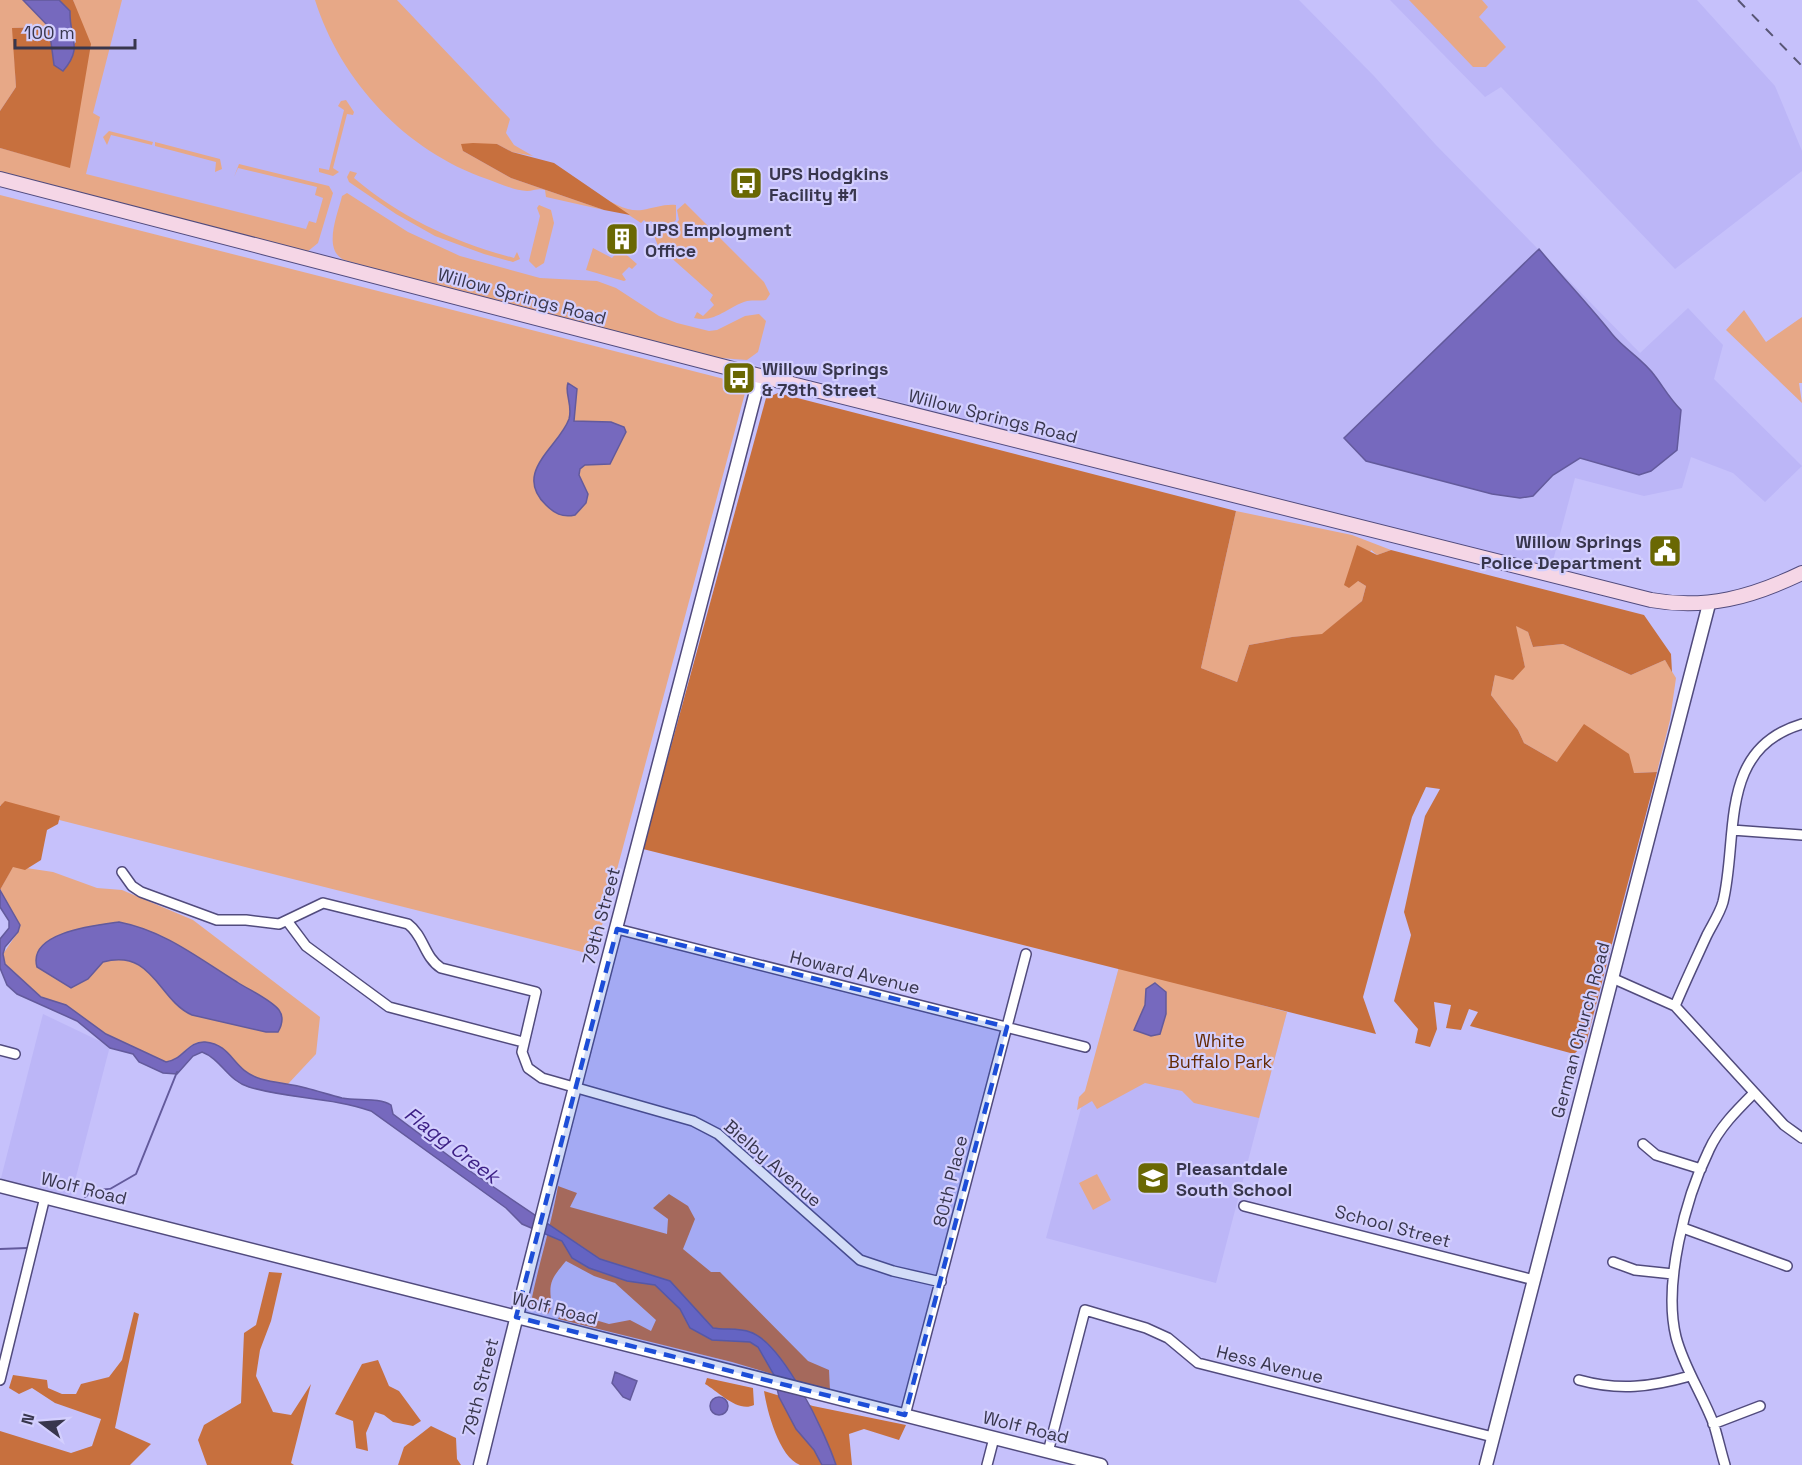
<svg xmlns="http://www.w3.org/2000/svg" width="1802" height="1465" viewBox="0 0 1802 1465" font-family="'Space Grotesk',sans-serif">
  <style>
    .built { fill: #bcb6f7 }
    .green { fill: #e7a887 }
    .forest { fill: #c7703e }
    .water { fill: #7669be; stroke: #635a9c; stroke-width: 1.5 }
    .lines { fill: none; stroke-linecap: round; stroke-linejoin: round }
    .stream { stroke: #635a9c; stroke-width: 2 }
    .minor-casing { stroke: #514b7d; stroke-width: 12 }
    .tertiary-casing { stroke: #514b7d; stroke-width: 15 }
    .secondary-casing { stroke: #514b7d; stroke-width: 16 }
    .minor { stroke: #fff; stroke-width: 9 }
    .tertiary { stroke: #fff; stroke-width: 12 }
    .secondary { stroke: #f5d6e6; stroke-width: 14 }
    .rail { stroke: #585675; stroke-width: 2; stroke-dasharray: 10 10; stroke-linecap: butt }
    .marked { fill: #1d4ed8; fill-opacity: 0.2; stroke: #1d4ed8; stroke-width: 4.5; stroke-dasharray: 12 8; stroke-linejoin: round }
    .labels { text-anchor: middle; dominant-baseline: central; stroke-width: 4.5; stroke-linejoin: round; paint-order: stroke }
    .poi-label { font-size: 18px; font-weight: bold; fill: #38364d; stroke: #d3cffe; text-anchor: start }
    .street-label { font-size: 18px; fill: #38364d; stroke: #d3cffe }
    .park-label { font-size: 18px; fill: #642b03; stroke: #d3cffe }
    .water-label { font-size: 20px; font-style: italic; fill: #3c1f85; stroke: #d3cffe }
  </style>
  <rect width="100%" height="100%" fill="#c6c1fb"/>
  <path class="built" d="M0,0H1299L1374,76L1435,144L1640,353L1688,308L1723,345L1714,379L1802,466L1765,502L1733,473L1691,457L1682,488L1644,496L1575,478L1551,568L0,173Z
    M1390,0H1697L1775,86L1802,151V171L1675,269L1501,87L1485,97Z
    M1119,967L1287,1012L1216,1283L1046,1238Z
    M43,1014L110,1046L70,1200L0,1182Z"/>
  <path class="green" d="M0,0H23L49,27L13,28L16,87L0,111Z
    M73,0H122L93,113L100,117L86,174L306,229L309,221L316,223L323,198L315,195L317,187L238,168L234,177L239,164L329,186L333,193L318,243L307,252L0,174V148L70,167L79,19Z
    M315,0H397L510,119L506,133L514,145L533,156L512,152L497,144L463,151L511,178L604,210L546,197L545,190C537,188 534,191 527,191C515,191 499,183 487,179C406,151 341,82 315,0Z
    M1409,0H1482L1488,7L1479,17L1506,47L1486,67H1473Z
    M346,100L354,112L353,115L347,114L333,168L339,172L333,176L319,172V168L329,170L344,110L338,106L341,101Z
    M109,131L153,142L152,145L111,135L107,145L103,137Z
    M155,142L220,159L222,169L215,172L216,162L155,146Z
    M350,171L357,173L354,178C401,218 454,242 514,258L517,252L520,259L513,262L484,254L435,236L396,214L349,182L347,177Z
    M347,193L408,232L460,256L540,278L597,281L616,288L659,316L677,323L709,331L717,330L745,316L759,314L766,321L758,352L747,360L720,358L478,298L344,260C322,249 338,214 342,196Z
    M0,195L740,383L745,393L594,955L0,805Z
    M600,196C613,203 627,212 642,210C655,208 663,204 676,205V220L669,227L650,221L648,224L644,220L641,223Z
    M685,203L764,282L770,294L766,300C760,301 753,300 747,301C727,307 716,323 694,318L697,312L703,316L714,305L710,300L713,295L658,246L650,225L670,231L679,220L677,210Z
    M539,205L551,210L554,223L544,263L536,268L529,261L540,216L537,208Z
    M593,248L612,258L620,249L637,264L632,269L629,267L622,274L626,280L624,281L586,270Z
    M1744,310L1766,342L1802,317V383H1799L1802,403L1726,330Z
    M1236,511L1352,535L1391,550L1377,555L1371,550L1358,581L1366,586L1362,601L1322,635L1292,637L1249,645L1237,682L1201,668Z
    M1515,625L1528,632L1533,647L1563,644L1631,675L1665,660L1676,678L1670,720L1657,772L1633,773L1557,762L1524,743L1518,730L1491,695L1495,675L1525,667Z
    M13,866L53,872L97,888L122,890L193,920L320,1017L316,1054L288,1084C274,1082 259,1081 246,1074C229,1065 229,1042 202,1042C187,1042 182,1060 166,1062L106,1034L66,1005L41,997L25,983L5,964L3,954L18,932L0,890Z
    M1119,967L1287,1012L1259,1118L1194,1103L1182,1091L1145,1083L1097,1109L1092,1101L1077,1110L1079,1097L1085,1091Z
    M1097,1174L1111,1200L1093,1210L1079,1183Z"/>
  <path class="forest" d="M59,0H73L91,44L70,168L0,148V111L16,87L12,28L49,27L54,65L76,42L69,27L70,11Z
    M473,143L497,144L512,152L554,163L630,215L604,210L511,178L463,151L461,144Z
    M778,393L1236,511L1201,668L1237,682L1249,645L1292,637L1322,634L1362,601L1366,586L1358,581L1349,588L1344,585L1357,545L1377,555L1391,550L1644,615L1671,654L1672,672L1665,660L1631,675L1563,644L1533,647L1528,632L1516,626L1525,667L1513,680L1495,675L1491,695L1518,730L1524,743L1557,762L1584,724L1629,754L1634,773L1657,772L1586,1043L1574,1054L1470,1026L1478,1012L1469,1009L1461,1030L1446,1028L1451,1005L1434,1002L1437,1029L1430,1047L1415,1043L1418,1029L1394,1001L1411,935L1404,912L1425,816L1440,789L1426,787L1412,817L1363,997L1376,1034L643,849L766,398Z
    M5,801L60,816L58,824L47,830L41,860L25,870L13,867L0,890V806Z
    M558,1186L577,1193L570,1207L667,1234L668,1219L653,1208L669,1194L688,1206L695,1219L683,1249L711,1272H720L808,1361L829,1370L830,1391L732,1362L558,1319L562,1312H568L609,1324L630,1320L651,1331L656,1320L615,1283L594,1276L566,1261C551,1279 548,1283 552,1306L548,1314L533,1307L531,1302C539,1263 551,1226 558,1186Z
    M269,1272L282,1273L271,1321L260,1350L256,1376L273,1412L291,1415L311,1384L291,1463L294,1465H207L198,1440L204,1425L241,1403L244,1333L256,1325Z
    M134,1312L139,1314L115,1428L151,1444L130,1465H0V1431L71,1453L92,1446L101,1419L55,1403L32,1388L19,1394L9,1388L13,1375L47,1380L48,1388L62,1394H76L81,1384L109,1377L122,1360Z
    M378,1360L389,1386L399,1391L421,1421L413,1426L393,1422L384,1415L375,1412L366,1433L368,1451L356,1448L353,1421L335,1414L362,1364Z
    M707,1378L753,1388L754,1405C738,1413 719,1392 705,1384Z
    M764,1391L813,1406L906,1425L899,1440L864,1429L849,1434L852,1465C839,1465 811,1465 800,1465C779,1457 767,1411 764,1391Z
    M431,1426L456,1438L457,1459L461,1465H398L404,1447Z"/>
  <path class="water" d="M23,0H59L70,11C69,38 84,47 63,71L54,65L49,27Z
    M1539,249C1563,278 1589,305 1612,334C1624,349 1644,360 1655,376C1664,388 1670,399 1681,410L1677,450L1651,471L1639,475L1580,458L1553,475L1533,496L1520,498L1492,494L1366,461L1344,438Z
    M568,383L577,389L574,421L611,422L624,427L626,432L610,464L585,465L580,469L579,475L588,494L586,503L575,515C562,518 554,513 546,505C512,472 559,447 569,419C573,405 564,392 568,383Z
    M0,890L20,925L18,932L5,947L3,954L5,964L41,997L66,1005L106,1034L166,1062C183,1060 188,1041 205,1042C234,1045 231,1070 261,1079C275,1083 291,1084 306,1088C318,1091 330,1095 342,1098C358,1101 379,1097 391,1105L393,1114L461,1165L600,1259L670,1281L713,1328C725,1330 739,1328 750,1332C783,1343 825,1432 836,1465H822L814,1450L796,1429L779,1397L774,1375L758,1347L750,1342L712,1340L690,1328L680,1309L655,1285L627,1281L589,1268L572,1258L562,1241L522,1224L506,1208L371,1111C331,1097 289,1099 249,1087C228,1081 221,1059 202,1052L193,1056L177,1074L163,1073L139,1062L133,1054L110,1048L77,1021L17,994L7,985L0,968V939L9,928V921L0,907Z
    M119,922C165,931 198,958 237,982C249,990 270,999 279,1010C284,1017 282,1025 278,1032H266L192,1015C158,1000 153,948 103,962L88,979L71,988L37,967C27,932 97,925 119,922Z
    M1155,983L1166,992V1014L1160,1034L1151,1036L1134,1030L1145,1005L1146,989Z
    M615,1372L637,1381L630,1400L623,1397L612,1383Z
    M710 1406a9 9 0 1 1 18 0a9 9 0 1 1-18 0Z"/>
  <g class="lines">
    <path class="stream" d="M85,1197L95,1190L110,1189L136,1174L177,1072
      M0,1249L27,1248"/>
    <defs>
      <path id="minor" d="M1732,830L1802,835
        M122,872L132,886L141,892L217,920H246L279,924L323,903L408,924C424,936 424,957 441,968L536,992L522,1052L528,1068L542,1078L693,1121L718,1134L860,1260L893,1271L941,1282
        M288,922L306,946L389,1007L523,1042
        M617,929L1085,1047
        M1612,978L1675,1006L1784,1125L1802,1138
        M1675,1006C1685,982 1696,959 1707,935C1712,925 1720,913 1723,902C1739,836 1717,749 1802,724
        M0,1050L15,1054
        M1643,1144L1656,1155L1701,1169
        M1244,1206L1534,1280
        M1683,1228L1787,1266
        M1613,1262L1635,1270L1673,1274
        M0,1380L45,1197
        M1579,1380C1619,1391 1651,1387 1690,1376
        M905,1415L1026,954
        M1713,1424L1760,1406
        M1048,1452L1085,1310L1146,1328L1168,1338L1198,1363L1493,1437
        M987,1465L994,1438
        M1725,1465C1721,1452 1718,1438 1714,1425C1703,1395 1684,1368 1676,1337C1663,1284 1685,1199 1709,1150C1719,1128 1736,1111 1754,1093"/>
      <path id="tertiary" d="M0,1186L1101,1465
        M480,1465C569,1101 666,739 760,376
        M1486,1465L1709,604"/>
      <path id="secondary" d="M0,179L760,376L1651,600C1706,610 1752,597 1802,573"/>
    </defs>
    <use href="#minor" class="minor-casing"/>
    <use href="#tertiary" class="tertiary-casing"/>
    <use href="#secondary" class="secondary-casing"/>
    <use href="#minor" class="minor"/>
    <use href="#tertiary" class="tertiary"/>
    <use href="#secondary" class="secondary"/>
    <path class="rail" d="M1738,0L1802,66"/>
  </g>
  <path class="marked" d="M617,929L1007,1027L905,1415L516,1317Z"/>
  <defs>
    <symbol id="bus-square" viewBox="-11 -11 22 22"><rect x="-9" y="-9" width="18" height="18" rx="4" fill="#6a6803" stroke="#d3cffe"/><path d="M-5-6H5V4H4V6H2V4H-2V6H-4V4H-5ZM-3.5-4V0h7V-4ZM-3.5 1.2v1.5H-2V1.2ZM2 1.2v1.5H3.5V1.2Z" fill="#fff"/></symbol>
    <symbol id="building-square" viewBox="-11 -11 22 22"><rect x="-9" y="-9" width="18" height="18" rx="4" fill="#6a6803" stroke="#d3cffe"/><path d="M-4-6H4V6H1V3H-1V6H-4ZM-2.5-4.3h1.7v1.8h-1.7ZM.8-4.3h1.7v1.8H.8ZM-2.5-1h1.7V.8h-1.7ZM.8-1h1.7V.8H.8Z" fill="#fff"/></symbol>
    <symbol id="civic-square" viewBox="-11 -11 22 22"><rect x="-9" y="-9" width="18" height="18" rx="4" fill="#6a6803" stroke="#d3cffe"/><path d="M-.6-6.5H3V-4.5H.6V-3L4-1V1h2V6H-6V1h2V-1L-.6-3ZM-1.2 2.5V6h2.4V2.5Z" fill="#fff"/></symbol>
    <symbol id="school-square" viewBox="-11 -11 22 22"><rect x="-9" y="-9" width="18" height="18" rx="4" fill="#6a6803" stroke="#d3cffe"/><path d="M0-5L7-2L0 1L-7-2ZM-4 1L0 2.5L4 1V4Q0 6-4 4Z" fill="#fff"/></symbol>
  </defs>
  <g fill-rule="evenodd">
    <use href="#bus-square" x="727" y="164" width="38" height="38"/>
    <use href="#building-square" x="603" y="220" width="38" height="38"/>
    <use href="#bus-square" x="720" y="359" width="38" height="38"/>
    <use href="#civic-square" x="1646" y="532" width="38" height="38"/>
    <use href="#school-square" x="1134" y="1159" width="38" height="38"/>
  </g>
  <g class="labels">
    <g class="poi-label">
      <text x="769" y="173">UPS Hodgkins<tspan x="769" dy="21">Facility #1</tspan></text>
      <text x="645" y="229">UPS Employment<tspan x="645" dy="21">Office</tspan></text>
      <text x="762" y="368">Willow Springs<tspan x="762" dy="21">&amp; 79th Street</tspan></text>
      <text x="1642" y="541" text-anchor="end">Willow Springs<tspan x="1642" dy="21">Police Department</tspan></text>
      <text x="1176" y="1168">Pleasantdale<tspan x="1176" dy="21">South School</tspan></text>
    </g>
    <g class="street-label">
      <text transform="translate(522 296) rotate(15)">Willow Springs Road</text>
      <text transform="translate(993 416) rotate(14)">Willow Springs Road</text>
      <text transform="translate(601 916) rotate(-75)">79th Street</text>
      <text transform="translate(855 972) rotate(14)">Howard Avenue</text>
      <text transform="translate(1580 1030) rotate(-75)">German Church Road</text>
      <text transform="translate(773 1163) rotate(41)">Bielby Avenue</text>
      <text transform="translate(950 1181) rotate(-76)">80th Place</text>
      <text transform="translate(84 1188) rotate(14)">Wolf Road</text>
      <text transform="translate(1393 1226) rotate(15)">School Street</text>
      <text transform="translate(555 1308) rotate(14)">Wolf Road</text>
      <text transform="translate(1270 1364) rotate(14)">Hess Avenue</text>
      <text transform="translate(480 1387) rotate(-76)">79th Street</text>
      <text transform="translate(1026 1427) rotate(14)">Wolf Road</text>
    </g>
    <g class="park-label">
      <text x="1220" y="1040">White<tspan x="1220" dy="21">Buffalo Park</tspan></text>
    </g>
    <g class="water-label">
      <text transform="translate(452 1145) rotate(37)">Flagg Creek</text>
    </g>
  </g>
  <g transform="translate(42 1423) rotate(286)" stroke="#d3cffe" stroke-width="4.5" paint-order="stroke">
  <path d="M0-4.5L10 22L0 15L-10 22Z" fill="#38364d"/>
  <text y="-9" font-size="16" font-weight="bold" text-anchor="middle" fill="#38364d">N</text>
  </g>
  <path d="M15 39v9h120v-9" fill="none" stroke="#38364d" stroke-width="3"/>
  <text x="24" y="39" font-size="18" fill="#38364d" stroke="#d3cffe" stroke-width="4.5" paint-order="stroke">100 m</text>
</svg>
